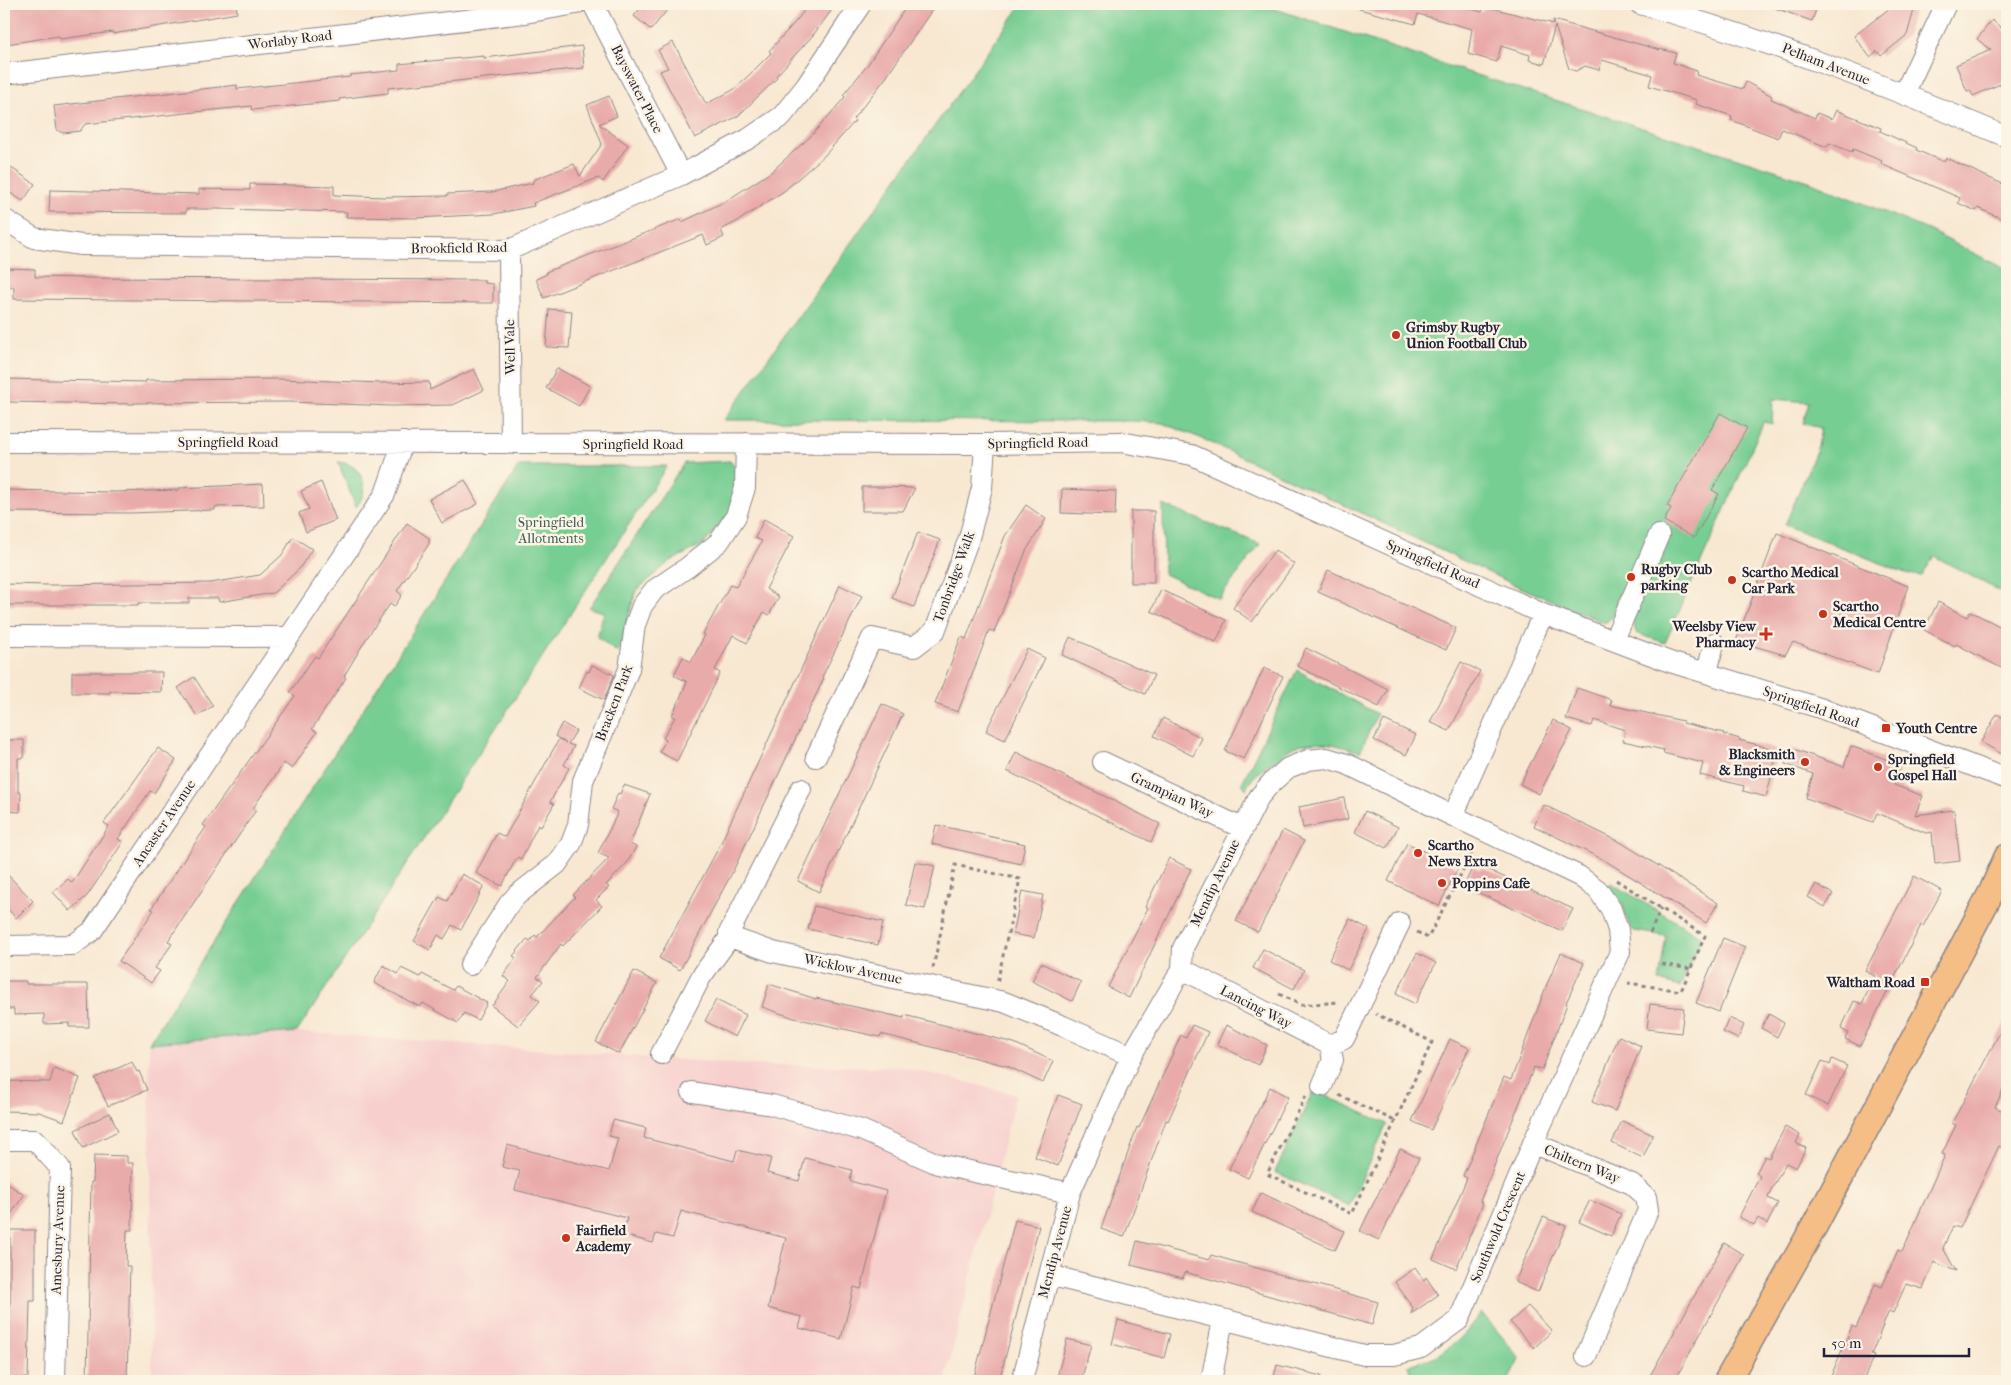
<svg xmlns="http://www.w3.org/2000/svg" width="2011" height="1385" viewBox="0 0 2011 1385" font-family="'IM FELL French Canon',serif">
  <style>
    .built { fill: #f7d0cd }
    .green { fill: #77ce93; stroke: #4c7867 }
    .building { fill: #e9abaa }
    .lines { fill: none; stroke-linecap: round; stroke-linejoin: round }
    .minor-casing { stroke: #8d8586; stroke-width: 22 }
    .major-casing { stroke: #8d8586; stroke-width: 28 }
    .path { stroke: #8d8586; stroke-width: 3; stroke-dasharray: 4 4; stroke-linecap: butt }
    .minor { stroke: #fff; stroke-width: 20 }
    .major { stroke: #f6be87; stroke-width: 25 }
    .poi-dot { fill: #c8321e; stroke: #fcf5e5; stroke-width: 2 }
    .labels { text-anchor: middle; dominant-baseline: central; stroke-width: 5; stroke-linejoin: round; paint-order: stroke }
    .street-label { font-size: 14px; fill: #22223b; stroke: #fcf5e5 }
    .poi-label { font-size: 14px; font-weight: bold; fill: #22223b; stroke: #fcf5e5; text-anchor: start }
    .park-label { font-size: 14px; fill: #405e5a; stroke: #fcf5e5 }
  </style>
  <rect width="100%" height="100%" fill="#fcf5e5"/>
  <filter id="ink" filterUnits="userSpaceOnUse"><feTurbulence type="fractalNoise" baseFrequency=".02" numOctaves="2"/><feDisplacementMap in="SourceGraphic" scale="10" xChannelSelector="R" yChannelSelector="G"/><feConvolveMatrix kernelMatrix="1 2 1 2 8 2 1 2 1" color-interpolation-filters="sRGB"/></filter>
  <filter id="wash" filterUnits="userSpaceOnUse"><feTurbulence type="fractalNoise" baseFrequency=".0096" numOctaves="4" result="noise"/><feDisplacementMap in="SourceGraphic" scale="20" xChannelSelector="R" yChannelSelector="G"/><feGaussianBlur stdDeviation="1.12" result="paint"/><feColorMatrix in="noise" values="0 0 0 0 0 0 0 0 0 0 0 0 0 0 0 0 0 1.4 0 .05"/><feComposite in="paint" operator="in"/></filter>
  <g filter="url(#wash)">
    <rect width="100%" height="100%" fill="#f8e8d2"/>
    <path class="built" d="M297,1032L755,1065L901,1067L1016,1094L945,1381H152L149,1043Z"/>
    <path class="green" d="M1022,4H1260L1461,70L1809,181L1928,230L2007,270V577L1999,591L1934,556L1922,576L1908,574L1785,525L1818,446L1821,428L1803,423L1809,402L1773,399L1772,424L1764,421L1665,643L1636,633L1632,616L1620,610L1605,623L1517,586L1203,439L1162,423L1133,421L724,420Z
      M730,461L739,472L732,511L704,544L669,562L636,591L618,653L597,637L604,612L589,608L684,463Z
      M338,462C362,463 372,489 356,507Z
      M519,466H667L297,1032L149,1043Z
      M1163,505L1260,544L1219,599L1164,574Z
      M1297,670L1377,714L1360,752C1338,745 1314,737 1292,748C1286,751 1281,756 1276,760C1264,767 1251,777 1246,789L1242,783Z
      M1611,883L1702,937L1680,987L1659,981L1666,936L1634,931L1629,925L1622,903L1608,886Z
      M1314,1090L1387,1124L1349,1206L1275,1172Z
      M1481,1312L1520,1358L1508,1381H1413L1408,1365C1442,1357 1462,1342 1481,1312Z"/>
    <g id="blocks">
      <path class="building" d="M20,4H236L237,13L113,34V32L60,39L59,36L6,44L4,6Z
        M644,4H672L651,30L634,16Z
        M809,4H836L814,34L776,76L777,78L738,116L695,138L660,71L668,68L658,50L673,42L706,104L733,90L749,75L771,53L769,51L797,20Z
        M908,4H936L885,79L853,119L855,121L825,155L784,191L738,221L721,230L724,237L707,245L703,235L544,298L536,279L547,274L546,272L681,219L682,222L726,201L771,172L812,135L845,97L843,95L866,67Z
        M1360,4H1454L1482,12L1484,6L1554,24L1553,20L1660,50V49L1676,53L1673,63L1697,71L1696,75L1743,89L1746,82L1772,96L1771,99L1815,118L1817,113L1832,119L1836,110L1881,128L1880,131L1917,148L1916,150L1944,162L1946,158L2007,186V221L1978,208L1976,211L1958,203L1960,198L1881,164L1882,161L1853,149L1852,152L1829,143L1827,147L1782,129L1778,138L1731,120L1732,116L1696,104L1697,100L1649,86L1652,75L1602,60L1599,70L1585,66L1576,71L1569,69L1555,26L1544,64L1529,60L1530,55L1501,46L1497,62L1468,54L1472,29L1418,14L1415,24L1359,9Z
        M1769,4H1818L1812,21L1769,6Z
        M1895,4H1908L1907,8L1914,10L1907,35L1881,56L1877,51L1870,57L1854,36Z
        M1992,20L2007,33V81L1973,96L1970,90L1967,91L1956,65L1991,50L1977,39Z
        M582,46L584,68L388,88V93L339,99L340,101L252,110L251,106L85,124L80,131L63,133L57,130L54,106L237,85V89L350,77V75L399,70V64L484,56V58Z
        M609,96L617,116L599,124L628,145L603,182L598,178L533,203L534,206L494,214L416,218L346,217L347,212L217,209H186V213L49,212L50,190L199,194V189L250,190V184L334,186V195L383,197L447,196V194L492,192L533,183V180L574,164L580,176L602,144L587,105Z
        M4,163L35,184L23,201L4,189Z
        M4,268L35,269V277L87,278L484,280V283L493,284V303L14,299V287H4Z
        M549,309L572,311L569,348L546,347Z
        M557,368L590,386L579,406L546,388Z
        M474,369L484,390L453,405L392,406L289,402L134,403V404L4,402V379L146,382V380L281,379L381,383L429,382L430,390Z
        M1720,413L1747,428L1712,490L1719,494L1694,538L1664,521L1671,508L1667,506Z
        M465,480L478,504L442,523L429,499Z
        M321,482L336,520L306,532L299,513L309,509L301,491Z
        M263,484L264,506L215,507V510L130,513L4,512V490L115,492L179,490V488Z
        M862,487H879L915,488L903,511H862Z
        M1062,489L1116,491L1115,515L1061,513Z
        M1026,505L1046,519L1026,551L994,632L989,630L958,712L935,704L961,637L966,639L1005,536Z
        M1131,511H1154V583H1131Z
        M764,519L794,536L766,589L779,597L769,615L764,612L747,643L733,635L715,670L720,673L677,761L659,752L666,740L663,738L675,717L672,716L687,682L674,675L683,657L691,662L705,635L703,634L730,585L736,587L762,541L755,538Z
        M407,523L429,538V544L397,591L402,595L394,607L390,604L366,639L344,676L346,678L312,729L317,732L292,769L284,763L253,808L256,810L168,941L172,944L155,968L160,971L151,983L119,961L154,910L151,909L206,827L203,825L295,696L290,692L315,656L318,658Z
        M918,532L940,540L914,607L892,598Z
        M1777,533L1908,586L1878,674L1793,642L1785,655L1736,641Z
        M293,537L312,549L299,569L273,593L219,602L218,598H189V603H138V605H4V584L49,585L210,583L260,575L282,555Z
        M1275,550L1294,564L1252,622L1233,608Z
        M1328,570L1456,628L1446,650L1318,592Z
        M840,585L862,596L822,677L824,678L733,871L680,970L659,958L719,847Z
        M1161,590L1226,620L1216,642L1151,611Z
        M1938,602L1967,617L1970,611L2007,630V671L1956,644L1955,646L1924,630Z
        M1070,637L1154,675L1145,694L1062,655Z
        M1306,648L1388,689L1379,707L1297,666Z
        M1027,649L1045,658L1005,740L986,731Z
        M1461,662L1480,671L1449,731L1430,722Z
        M592,665L614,675L604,700L579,688L587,671L589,672Z
        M1264,668L1283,676L1244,759L1225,751Z
        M72,672H162L161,692L110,691V693H72Z
        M194,677L213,706L197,716L178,688Z
        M1577,688L1612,700L1610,705L1683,721V723L1724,733L1723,734L1740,739L1739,740L1778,750L1766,797L1743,791L1744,786L1700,775L1703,763L1663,753L1664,750L1623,741L1625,730L1594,720L1592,726L1566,719Z
        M882,704L903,714L819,892L798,881Z
        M1997,714L2007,720V744L2002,754L1981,742Z
        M1163,718L1202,738L1193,756L1154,736Z
        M1384,720L1416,735L1406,755L1374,740Z
        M1553,720L1572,730L1539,794L1520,784Z
        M562,723L576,731L568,744L574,746L564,765L569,768L550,802L554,804L541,827L538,825L521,859L518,857L516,859L502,886L476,873L497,833L505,837L559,739L566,743L555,736Z
        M4,740H24V758H18V792H21L20,812L4,811Z
        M1851,746L1901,765L1894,785L1923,796L1915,815L1954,810L1960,861L1935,864L1932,832L1926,833L1877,813L1873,822L1806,798L1813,774L1785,764L1791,748L1844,767Z
        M158,748L176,760L154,793L150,791L118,839L123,842L87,896L70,911L53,892L68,879L72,883L109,826L104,823Z
        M1016,752L1160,824L1151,842L1007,771Z
        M624,785L650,794L630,844L636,847L627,863L606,885L609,887L596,900L602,906L563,946L561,944L537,977L543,981L532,995L540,1001L518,1026L492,1006L510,981L503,976L516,958L513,956L527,939L530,941L535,935L537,937L575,897L573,895L609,858L598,853L618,812L611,809L618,793L620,794Z
        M1344,798L1348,819L1303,828L1299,807Z
        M1544,805L1622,843L1718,903L1706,923L1604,860L1534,826Z
        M1365,811L1398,827L1387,848L1355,832Z
        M936,825L1025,844L1021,864L932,844Z
        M1283,830L1304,841L1258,932L1236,921Z
        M1407,843L1458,868L1439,906L1388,881Z
        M1169,858L1191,869L1129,998L1108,987L1148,908L1145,907Z
        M915,862L935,866L925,909L906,905Z
        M1473,866L1480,870L1482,867L1573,909L1562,931L1464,886Z
        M4,871L33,901L16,918L4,905Z
        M462,874L484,886L461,930L452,925L444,939L438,935L430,950L414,941L439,897L447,901Z
        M1914,876L1942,891L1923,926L1921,925L1860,1046L1845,1039L1848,1033L1841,1029L1854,1001L1862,1004L1875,976L1865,971Z
        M1816,884L1833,894L1825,907L1808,897Z
        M1022,891L1043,895L1034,938L1013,934Z
        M814,906L883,922L878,945L808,929Z
        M1350,919L1369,929L1348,970L1329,960Z
        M1723,938L1745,947L1719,1012L1696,1003Z
        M1263,949L1304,970L1294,989L1253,968Z
        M1417,953L1436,963L1415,1004L1396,994Z
        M1561,953L1584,963L1566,1003L1567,1004L1542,1070L1534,1067L1480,1201L1483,1203L1456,1269L1433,1259L1467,1178L1463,1176L1504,1077L1511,1080L1547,984Z
        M1041,963L1081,982L1072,1001L1032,981Z
        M383,965L398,974L401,968L420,977L422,974L453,990L456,986L487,1003L478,1020L464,1013L458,1023L423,1003L420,1007L374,983Z
        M634,971L657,983L619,1054L596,1042Z
        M4,981H26V984H88L89,1027H69V1023L44,1024V1014L14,1015V1009H4Z
        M769,984L816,999V998L904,1018V1015L1014,1043L1053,1061L1043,1083L1007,1066L881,1034L880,1037L794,1018L762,1007Z
        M716,1000L746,1015L735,1037L705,1021Z
        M1650,1004L1684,1008L1681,1033L1647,1029Z
        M1769,1014L1784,1023L1777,1037L1761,1028Z
        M1729,1018L1744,1025L1738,1039L1723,1032Z
        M2007,1019V1082L1995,1107L2007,1113V1150L1999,1146L1960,1228L1953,1226L1943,1248L1956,1271L1934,1262L1923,1289L1906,1284L1893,1313L1889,1311L1871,1355L1874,1356L1863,1381H1829L1852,1326L1856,1328L1875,1284L1882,1287L1898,1250L1902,1252L1945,1155L1942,1154L1956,1125L1952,1123Z
        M1192,1025L1208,1032L1168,1121L1166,1120L1124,1237L1101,1229L1137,1127L1139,1128L1181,1035L1186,1038Z
        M1226,1025L1267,1045L1258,1065L1217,1044Z
        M1619,1036L1641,1046L1615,1111L1592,1102Z
        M1450,1039L1469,1048L1431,1130L1412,1121Z
        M1832,1059L1847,1066L1828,1106L1806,1095L1822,1061L1830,1065Z
        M132,1062L137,1072L139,1071L147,1090L108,1106L95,1078Z
        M54,1068L80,1078L64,1121L39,1112L4,1111V1081L50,1082Z
        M1270,1087L1288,1097L1248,1178L1229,1169Z
        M1058,1095L1082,1104L1058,1166L1035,1157Z
        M110,1113L118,1131L83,1148L75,1130Z
        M613,1120L646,1128L644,1138L734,1161L737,1150L771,1158L767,1173L799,1181L805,1158L852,1170L850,1181L886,1191L861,1289L854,1287L841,1339L799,1328L802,1317L768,1308L786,1238L681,1211L673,1238L656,1234L653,1243L623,1235L627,1218L515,1190L520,1171L502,1167L507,1145L609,1171L618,1138L609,1136Z
        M1622,1121L1653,1135L1643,1158L1612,1143Z
        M1785,1127L1800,1135L1796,1143L1806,1148L1796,1168L1786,1163L1771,1190L1768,1198L1778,1203L1767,1224L1758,1218L1754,1225L1739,1217L1760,1176L1756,1173L1765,1156L1769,1158Z
        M1400,1149L1419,1158L1379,1240L1360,1231Z
        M94,1155L127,1156V1163H133L132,1230H127L126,1266H130L127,1381H87L91,1182H93Z
        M4,1181L24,1195L4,1224Z
        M1261,1193L1344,1231L1335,1250L1252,1212Z
        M1590,1200L1621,1214L1611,1236L1579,1222Z
        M1543,1217L1566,1226L1538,1292L1515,1282Z
        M1015,1220L1039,1226L1022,1294L999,1381H973Z
        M10,1230H35V1301H30L28,1378H4L5,1307L10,1308Z
        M1137,1241L1209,1260L1211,1255L1378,1302L1372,1325L1185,1272L1183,1278L1131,1265Z
        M1724,1243L1744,1255L1682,1367L1674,1381H1647Z
        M1415,1268L1424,1281L1426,1277L1438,1295L1411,1314L1413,1308L1395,1282Z
        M1528,1306L1552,1331L1534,1348L1510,1322Z
        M1118,1320L1170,1334L1164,1358L1112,1344Z
        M1067,1339L1091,1345L1081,1381H1056Z
        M1277,1365L1321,1376L1320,1381H1273Z"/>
    </g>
  </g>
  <g filter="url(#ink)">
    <use href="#blocks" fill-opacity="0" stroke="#8d8586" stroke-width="1"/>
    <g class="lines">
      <defs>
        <path id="minor" d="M593,4L681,175
          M1640,4C1766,39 1887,86 2007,137
          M4,74L525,13L576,4
          M1904,94L1946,4
          M4,219L34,238L81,245L509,250L681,175L748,139L782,116L806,86L861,4
          M509,250L511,444
          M4,442L985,444L1121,442L1192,455L1543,614L1670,662L1820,708L2007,779
          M4,636L288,637
          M1614,640L1659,535
          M1707,673L1714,643
          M816,757L872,638L914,647L935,631L969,538L982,488L985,444
          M1103,762L1242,828
          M801,789L729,933L730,937L773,952L1004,1002L1063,1026L1131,1056
          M4,946L73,945L92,931L385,494L403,442
          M470,965L509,904L517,895L557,864L571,844L578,825L583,781L629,669L635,625L642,606L654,590L688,567L719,542L736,516L745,488L746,443
          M1182,969L1330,1045L1344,1039L1400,923
          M661,1054L701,977L730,937
          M1322,1086L1333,1060L1330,1045
          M692,1092L772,1105L861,1130L938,1164L1070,1193
          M4,1140H35L60,1168L55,1381
          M1533,1143L1632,1184L1646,1197L1648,1210L1586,1356
          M1049,1275L1364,1355H1394L1421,1348L1459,1320L1533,1143L1620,952L1618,930L1611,909L1598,890L1579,876L1453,816
          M1022,1381L1070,1193L1131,1056L1182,969L1183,948L1259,797L1271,783L1288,768L1308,760L1327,758L1347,764L1453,816L1543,614
          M1211,1381L1223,1320"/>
        <path id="major" d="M1727,1381L1815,1225L1992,891L2007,857"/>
      </defs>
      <use href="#minor" class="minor-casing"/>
      <use href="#major" class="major-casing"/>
      <path class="path" d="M1616,880L1705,936L1681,991L1628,983
        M1417,932L1428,938L1475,847
        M1650,933L1661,908
        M1662,964L1691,969
        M933,968L955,865L1020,879L997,983
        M1279,994L1301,1005L1340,1002
        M1339,1095L1395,1121
        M1306,1096L1267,1174L1352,1214L1432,1042L1376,1014"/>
      <use href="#minor" class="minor"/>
      <use href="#major" class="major"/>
    </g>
  </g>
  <g class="poi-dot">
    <circle cx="1396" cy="335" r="5"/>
    <circle cx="1631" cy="577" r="5"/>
    <circle cx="1732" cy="580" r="5"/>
    <circle cx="1823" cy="614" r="5"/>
    <path d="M1763.5 626.5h5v5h5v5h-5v5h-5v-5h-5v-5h5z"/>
    <rect x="1881" y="723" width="10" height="10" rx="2.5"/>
    <circle cx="1805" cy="762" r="5"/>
    <circle cx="1878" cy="767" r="5"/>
    <circle cx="1418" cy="853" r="5"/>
    <circle cx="1442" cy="883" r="5"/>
    <rect x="1920" y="977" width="10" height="10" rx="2.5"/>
    <circle cx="566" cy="1238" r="5"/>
  </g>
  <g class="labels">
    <g class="street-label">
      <text transform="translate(290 40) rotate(-7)">Worlaby Road</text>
      <text transform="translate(1826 64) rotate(21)">Pelham Avenue</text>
      <text transform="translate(637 89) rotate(63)">Bayswater Place</text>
      <text transform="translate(459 248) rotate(-1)">Brookfield Road</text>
      <text transform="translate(510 347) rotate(-91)">Well Vale</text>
      <text x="228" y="442">Springfield Road</text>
      <text transform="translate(1038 443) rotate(-1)">Springfield Road</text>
      <text x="633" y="444">Springfield Road</text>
      <text transform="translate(1433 564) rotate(24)">Springfield Road</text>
      <text transform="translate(954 577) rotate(-70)">Tonbridge Walk</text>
      <text transform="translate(614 703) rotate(-69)">Bracken Park</text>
      <text transform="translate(1811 707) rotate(19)">Springfield Road</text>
      <text transform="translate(1172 795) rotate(25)">Grampian Way</text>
      <text transform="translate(164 823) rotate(-56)">Ancaster Avenue</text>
      <text transform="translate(1215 883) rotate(-64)">Mendip Avenue</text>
      <text transform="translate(853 969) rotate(12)">Wicklow Avenue</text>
      <text transform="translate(1256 1007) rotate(27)">Lancing Way</text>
      <text transform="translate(1582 1164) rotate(22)">Chiltern Way</text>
      <text transform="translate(1498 1227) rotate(-67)">Southwold Crescent</text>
      <text transform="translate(58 1240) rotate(-88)">Amesbury Avenue</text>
      <text transform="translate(1055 1252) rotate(-75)">Mendip Avenue</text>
    </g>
    <g class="poi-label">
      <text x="1406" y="327">Grimsby Rugby<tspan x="1406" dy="16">Union Football Club</tspan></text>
      <text x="1641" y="569">Rugby Club<tspan x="1641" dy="16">parking</tspan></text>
      <text x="1742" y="572">Scartho Medical<tspan x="1742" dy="16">Car Park</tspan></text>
      <text x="1833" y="606">Scartho<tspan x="1833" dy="16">Medical Centre</tspan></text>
      <text x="1756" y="626" text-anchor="end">Weelsby View<tspan x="1756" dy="16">Pharmacy</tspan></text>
      <text x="1896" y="728">Youth Centre</text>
      <text x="1795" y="754" text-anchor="end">Blacksmith<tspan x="1795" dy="16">&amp; Engineers</tspan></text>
      <text x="1888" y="759">Springfield<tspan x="1888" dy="16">Gospel Hall</tspan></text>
      <text x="1428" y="845">Scartho<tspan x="1428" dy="16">News Extra</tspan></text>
      <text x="1452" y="883">Poppins Cafe</text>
      <text x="1915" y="982" text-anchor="end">Waltham Road</text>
      <text x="576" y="1230">Fairfield<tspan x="576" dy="16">Academy</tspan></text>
    </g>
    <g class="park-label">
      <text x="551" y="522">Springfield<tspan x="551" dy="16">Allotments</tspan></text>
    </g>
  </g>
  <rect width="2011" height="1385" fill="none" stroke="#fcf5e5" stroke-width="20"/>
  <path d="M1824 1348v8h145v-8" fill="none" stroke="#22223b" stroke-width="2.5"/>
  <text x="1831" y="1348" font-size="15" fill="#22223b" stroke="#fcf5e5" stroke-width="4" paint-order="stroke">50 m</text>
</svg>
